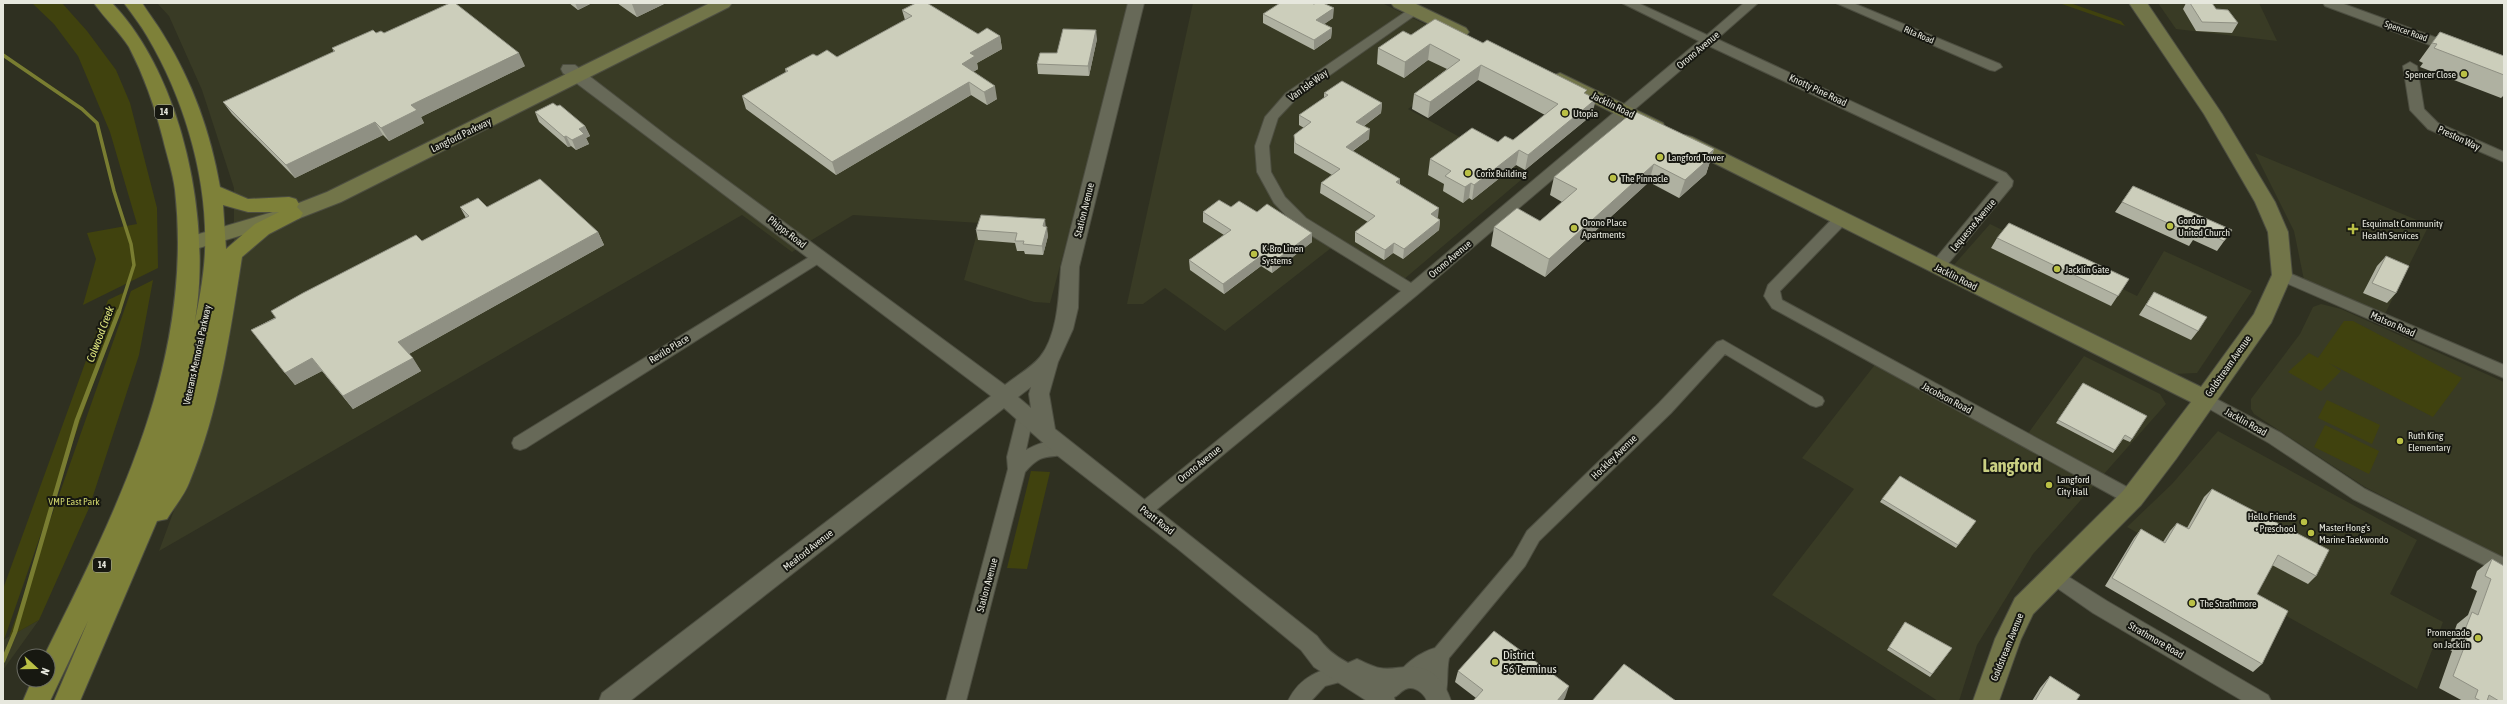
<svg xmlns="http://www.w3.org/2000/svg" width="2507" height="704" viewBox="0 0 2507 704" font-family="'Asap Condensed',sans-serif">
  <style>
    .built { fill: #393b25 }
    .green { fill: #40420e }
    .lines { fill: none; stroke-linecap: round; stroke-linejoin: round }
    .stream-far1 { stroke: #797d31; stroke-width: 3.5 }
    .stream { stroke: #797d31; stroke-width: 4.5 }
    .minor-casing { stroke: #4d4e41; stroke-width: 2 }
    .tertiary-casing { stroke: #4d4e41; stroke-width: 2 }
    .secondary-casing { stroke: #4d4e41; stroke-width: 2 }
    .primary-casing { stroke: #4d4e41; stroke-width: 2 }
    .minor { fill: #676958; fill-rule: evenodd }
    .tertiary { fill: #676958; fill-rule: evenodd }
    .secondary { fill: #727549; fill-rule: evenodd }
    .primary { fill: #7e8139; fill-rule: evenodd }
    .wall { fill: #afb1a1 }
    .shaded-wall { fill: #8f9083 }
    .building { fill: #cccebb; stroke: #8f9083 }
    .poi-dot { fill: #bac045; stroke: #171811; stroke-width: 1.5 }
    .labels { text-anchor: middle; dominant-baseline: central; stroke-width: 4; stroke-linejoin: round; paint-order: stroke }
    .far-street-label { font-size: 9px; fill: #e6e7dd; stroke: #171811 }
    .shield { fill: #171811; stroke: #a8a9a0; stroke-width: 1 }
    .shield-label { font-size: 9px; font-weight: bold; fill: #e6e7dd }
    .street-label { font-size: 10px; fill: #e6e7dd; stroke: #171811 }
    .poi-label { font-size: 10px; fill: #e6e7dd; stroke: #171811; text-anchor: start }
    .park-label { font-size: 10px; fill: #cfd56c; stroke: #171811 }
    .water-label { font-size: 11px; font-style: italic; fill: #e2e97f; stroke: #171811 }
    .near-poi-label { font-size: 12px; fill: #e6e7dd; stroke: #171811; text-anchor: start }
    .town-label { font-size: 18px; font-weight: bold; fill: #c9cf82; stroke: #171811 }
  </style>
  <rect width="100%" height="100%" fill="#2f3021"/>
  <path class="built" d="M157,3H1131L1050,303L1034,302L964,280L980,223L853,215L792,252L742,215L159,551L211,410L234,292V188L202,90L169,16Z
    M1193,3H1382L1483,53L1408,109L1528,174L1403,280L1340,241L1225,331L1165,288L1143,304H1127Z
    M2158,3H2259L2277,41L2176,29Z
    M2255,153L2429,225L2385,314L2304,280L2294,231Z
    M1990,224L2137,296L2164,251L2252,291L2197,373L2174,374L1953,266Z
    M2321,304L2341,309L2504,382V558L2365,487L2254,414L2251,409V399L2300,334L2313,307Z
    M2084,356L2160,394L2166,404L2033,554L1977,645L1959,701H1938L1772,595L1854,489L1802,458L1881,357L2027,435Z
    M2218,431L2417,540L2390,594L2443,622L2417,689L2127,527L2172,484Z
    M39,620L3,670V640Z"/>
  <path class="green" d="M32,3H62L87,31L116,70L130,103L157,208L158,268L83,305L96,259L87,233L137,224L110,132L78,56L54,24Z
    M2059,3H2070L2121,21L2125,26Z
    M153,280L139,355L89,508L39,620L9,637L131,291Z
    M125,292L4,640H3V589L108,300Z
    M2344,321H2353L2462,378L2433,417L2329,363L2341,371L2321,391L2288,372L2309,353L2318,358Z
    M2327,400L2380,425L2372,444L2318,418Z
    M2325,425L2379,451L2369,474L2314,447Z
    M1031,471L1050,472L1027,569L1007,568Z"/>
  <g class="lines">
    <path class="stream-far1" d="M3,55L82,109L97,123L114,191L131,244L134,265L119,312"/>
    <path class="stream" d="M3,661L15,632L77,420L119,311"/>
    <defs>
      <path id="minor" d="M1622,3H1638L1707,35L1744,3H1758L1717,39L2006,173L2013,181L2012,186L1942,271H1932L1929,267L1932,263L1999,182L1709,46L1417,295L1150,515L1144,517L1138,515L1135,510L1138,505L1401,291L1296,226L1274,203L1257,172L1255,146L1265,117L1286,93L1411,8H1419L1421,11L1296,99L1278,118L1269,146L1271,172L1285,197L1306,218L1411,283L1699,41Z
        M1836,3H1853L2000,64L2002,67L1995,71L1990,70Z
        M2323,3H2341L2459,46L2460,49L2454,53L2449,52L2325,6Z
        M2410,62L2417,66L2424,109L2438,123L2504,152V162L2428,129L2410,110L2403,66Z
        M1840,215L1847,220L1845,224L1780,291L1782,300L2138,493L2141,498L2138,503L2132,505L2126,503L1772,308L1764,296L1768,285L1835,216Z
        M819,251L824,252L827,256L824,260L526,448L520,450L514,448L512,443L514,438Z
        M2282,270L2504,365V378L2277,279L2274,275L2277,271Z
        M1723,340L1822,397L1824,401L1822,405L1816,407L1810,405L1725,354L1671,413L1539,541L1525,566L1449,658C1446,672 1449,688 1444,699H1430L1427,693L1426,673L1407,686L1400,683L1397,677C1403,664 1421,652 1435,648L1513,556L1527,531L1659,403L1717,342Z
        M2205,393L2281,433L2365,489L2504,558V575L2353,499L2269,443L2199,403L2197,399L2199,395Z
        M1025,411L1031,412L1033,417L1026,450C1040,442 1056,438 1071,443L1073,448L1071,453C1049,460 1044,450 1025,472L966,701H946L1008,469L1007,457L1017,417L1019,412Z
        M2053,567L2107,601L2268,695L2271,701H2243L2093,613L2047,581L2044,575L2047,569Z
        M1344,664L1351,667L1354,673L1351,679L1325,686L1311,701H1288C1300,676 1320,670 1344,664Z"/>
      <path id="tertiary" d="M1128,3H1144L1079,267L1078,308L1073,329L1058,362L1049,394L1055,429L1317,636C1325,648 1335,656 1348,663L1357,659C1364,662 1373,667 1380,668C1390,670 1399,667 1408,667C1431,665 1445,682 1451,701H1427C1424,693 1413,684 1404,690C1400,692 1398,696 1394,697L1395,701H1367L1314,667L1301,650L1178,549L1058,456L1004,408L630,701H599L602,693L991,396L563,73L561,69L563,65H575L671,139L1005,385C1016,376 1031,368 1040,357C1058,335 1059,294 1061,267ZM1031,387L1029,394L1031,408L1018,397Z"/>
      <path id="secondary" d="M710,3H732L729,7L341,202L300,218L189,251L182,249L179,244L182,239L286,208L327,192Z
        M1391,3H1414L1466,28L1469,32L1466,36H1454L1394,7Z
        M2129,3H2147L2222,114L2275,202L2288,232L2292,275L2271,323L2176,459L2141,505L2033,614L2021,639L1999,701H1973L1995,639L2015,598L2123,491L2191,402L1678,145L1676,141L1678,137L1685,135L1692,137L2201,387L2254,314L2272,275L2268,232L2255,202L2204,114Z
        M1560,73L1663,123L1665,127L1663,131H1649L1554,83L1551,79L1554,75Z"/>
      <path id="primary" d="M94,3H112C184,78 213,226 194,326C199,301 204,276 205,251C208,178 184,98 147,36C140,24 132,14 124,3H142C149,14 157,24 164,36C192,81 211,134 220,187L248,199L289,197L296,199L299,204L297,207L303,213L300,218L269,234L242,257C230,334 219,411 189,483C184,496 174,507 167,519L157,521L80,701H54L88,621L50,701H23L32,680H48V656H44C117,509 194,360 175,190C173,173 167,156 163,139C155,107 144,76 129,47C119,31 105,19 94,3ZM223,205L248,212H279L255,224L226,249Z"/>
    </defs>
    <use href="#minor" class="minor-casing"/>
    <use href="#tertiary" class="tertiary-casing"/>
    <use href="#secondary" class="secondary-casing"/>
    <use href="#primary" class="primary-casing"/>
    <use href="#minor" class="minor"/>
    <use href="#tertiary" class="tertiary"/>
    <use href="#secondary" class="secondary"/>
    <use href="#primary" class="primary"/>
  </g>
  <path class="wall" d="M569,3H592L578,10Z
    M617,3H666L637,17Z
    M2186,3H2212L2216,9L2238,23L2232,33L2196,31L2183,9Z
    M902,10L978,34L1000,36L1002,49L977,63L978,69L973,72L997,99L987,105L971,95L836,175L746,109L742,96L786,73L785,69L817,56L837,57L905,20Z
    M1263,14L1333,18L1324,24L1332,28L1331,38L1314,50L1263,23Z
    M2440,32L2504,56V95L2501,98L2420,67L2423,63L2419,61Z
    M376,33H384L525,66L421,117L424,123L389,141L383,135L295,178L232,114L223,102L334,52L332,48Z
    M1411,35L1586,95L1592,115L1525,170L1516,165L1472,200L1469,198L1463,203L1443,191L1444,184L1428,175L1430,159L1498,142L1513,140L1545,115L1478,80L1428,118L1412,109L1414,94L1447,69L1428,60L1404,78L1377,64L1378,48Z
    M1097,39L1089,76L1038,74L1037,64L1057,53Z
    M1324,93L1382,103L1381,113L1364,126L1369,139L1353,151L1400,179V185L1438,217L1437,218L1440,220L1439,230L1403,259L1393,253L1384,260L1355,242V232L1368,222L1320,193L1321,183L1332,175L1294,153V135L1304,128L1299,125V115L1324,98Z
    M557,106L585,126L590,136L586,138L589,144L576,150L571,146L568,147L539,122L535,112Z
    M1714,149L1706,174L1679,198L1649,182L1545,277L1491,246L1494,227L1540,221L1562,202L1550,195L1554,177Z
    M2122,202L2232,230L2217,251L2193,240L2189,246L2115,212Z
    M460,207H487L598,232L604,245L409,354L421,371L353,409L322,371L295,385L251,330L466,218Z
    M1231,207L1257,212L1312,233V242L1272,273L1261,266L1224,294L1190,270L1189,260L1224,235L1203,222V212Z
    M1046,227L1048,236L1043,255L1025,254L1024,251H1017L1015,243L978,240L976,230Z
    M1997,238L2129,279L2111,306L1991,248Z
    M2386,256L2396,293L2387,303L2363,293L2377,266Z
    M2154,292L2198,331L2191,340L2139,315Z
    M2083,383L2132,439L2130,442L2123,439L2113,453L2056,423Z
    M2212,489L2316,576L2308,584L2272,565L2257,594L2262,664L2253,672L2105,586L2134,538L2141,529L2163,542L2170,531L2177,523L2187,528L2204,497Z
    M1882,499L1976,521L1956,548L1880,502Z
    M2492,559L2504,701H2463L2439,688L2452,651L2448,649L2457,624L2468,615L2477,591L2471,588L2477,571Z
    M1905,622L1952,648L1930,677L1887,650Z
    M1458,671L1565,698H1476L1455,682Z
    M2050,676L2076,701H2032L2040,688Z"/>
  <path class="shaded-wall" d="M575,3H592L578,10Z
    M635,3H666L637,17L632,4Z
    M1334,8L1333,18L1316,30V20Z
    M1332,28L1331,38L1314,50V40Z
    M1096,30L1097,39L1089,76L1088,66Z
    M1000,36L1002,49L977,63L978,69L964,77L962,64L970,53Z
    M1430,44L1428,60L1404,78L1405,62Z
    M519,53L525,66L421,117L424,123L389,141L381,128L411,105Z
    M1481,65L1478,80L1428,118L1430,102Z
    M969,82L971,95L836,175L832,162Z
    M995,86L997,99L987,105L984,92Z
    M1596,99L1592,115L1525,170L1528,155Z
    M1382,103L1381,113L1356,132V122Z
    M375,122L383,135L295,178L286,165Z
    M585,126L590,136L586,138L589,144L576,150L572,140L579,129Z
    M1370,129L1369,139L1345,156L1346,147Z
    M566,136L571,146L568,147L564,137Z
    M1714,149L1706,174L1679,198L1685,180L1709,154Z
    M1519,150L1516,165L1472,200L1474,185Z
    M1654,164L1649,182L1545,277L1549,259Z
    M1400,179L1399,189L1396,182Z
    M1471,183L1469,198L1463,203L1465,187Z
    M1439,208L1438,217L1429,224L1431,214Z
    M1045,219L1046,229L1043,226Z
    M1440,220L1439,230L1403,259L1404,249Z
    M1047,227L1048,236L1043,255L1042,246Z
    M598,232L604,245L407,355L398,342Z
    M1312,233V242L1272,273V263Z
    M1394,243L1393,253L1384,260L1385,250Z
    M1261,256V266L1224,294L1223,284Z
    M312,358L322,371L295,385L285,373Z
    M413,358L421,371L353,409L343,396Z
    M1569,686L1565,698L1563,701H1557Z"/>
  <path class="building" d="M450,3H455L519,53L411,105L417,110L381,128L375,122L286,165L223,102L335,51L332,48L373,30L376,33L381,31L384,33Z
    M916,3H927L978,34L987,28L1000,36L970,53L975,56L962,64L995,86L984,92L969,82L832,162L742,96L788,71L785,69L813,54L817,56L827,50L837,57L912,16L902,10Z
    M1280,3H1311L1314,4L1316,3H1323L1334,8L1316,20L1332,28L1314,40L1263,14Z
    M2190,3H2212L2216,9L2228,10L2238,23L2202,22Z
    M1435,19L1483,43L1487,40L1587,90L1584,93L1596,99L1528,155L1519,150L1474,185L1471,183L1465,187L1445,176L1451,171L1430,159L1472,128L1498,142L1505,136L1513,140L1558,104L1481,65L1430,102L1414,94L1460,60L1430,44L1405,62L1378,48L1403,31L1411,35Z
    M1063,29L1096,30L1088,66L1037,64L1040,53H1057Z
    M2440,32L2504,56V75L2434,48L2437,44L2432,43Z
    M1342,81L1382,103L1356,122L1370,129L1346,147L1400,179L1396,182L1439,208L1431,214L1440,220L1404,249L1394,243L1385,250L1355,232L1375,216L1321,183L1340,169L1295,143L1294,135L1311,122L1299,115L1328,95L1324,93Z
    M553,103L557,106L560,105L585,126L579,129L584,134L572,140L566,136L564,137L535,112Z
    M1634,111L1714,149L1709,154L1712,156L1685,180L1654,164L1549,259L1494,227L1517,208L1540,221L1577,189L1554,177Z
    M540,179L598,232L398,342L413,358L343,396L312,358L285,373L251,330L276,318L271,311L303,293L416,235L422,241L469,216L460,207L478,198L487,207Z
    M2133,186L2232,230L2224,241L2200,230L2196,236L2122,202Z
    M1219,200L1231,207L1239,201L1257,212L1267,204L1312,233L1272,263L1261,256L1223,284L1189,260L1231,230L1203,212Z
    M981,215L1045,219L1043,226L1047,227L1042,246L1023,244L1024,241H1015L1017,233L976,230Z
    M2009,223L2129,279L2118,296L1997,238Z
    M2386,256L2409,266L2396,293L2372,283Z
    M2154,292L2207,317L2198,331L2146,305Z
    M2083,383L2147,416L2132,439L2125,435L2115,450L2058,420Z
    M1900,476L1976,521L1958,545L1882,499Z
    M2212,489L2329,550L2316,576L2278,555L2257,594L2288,611L2262,664L2112,578L2141,529L2165,543L2177,523L2189,529Z
    M2492,559L2504,566V701H2499L2489,695L2487,701H2481L2475,698L2478,690L2453,676L2467,640L2462,637L2472,612L2478,615L2491,579L2485,576Z
    M1905,622L1952,648L1932,674L1889,647Z
    M1494,631L1569,686L1557,701H1473L1483,690L1458,671Z
    M1624,664L1676,701H1592Z
    M2050,676L2080,695L2076,701H2035Z"/>
  <g class="poi-dot">
    <circle cx="2464" cy="74" r="4"/>
    <circle cx="1565" cy="113" r="4"/>
    <circle cx="1660" cy="157" r="4"/>
    <circle cx="1468" cy="173" r="4"/>
    <circle cx="1613" cy="178" r="4"/>
    <circle cx="2170" cy="226" r="4"/>
    <circle cx="1574" cy="228" r="4"/>
    <path d="M2351 223h4v4h4v4h-4v4h-4v-4h-4v-4h4z"/>
    <circle cx="1254" cy="254" r="4"/>
    <circle cx="2057" cy="269" r="4"/>
    <circle cx="2400" cy="441" r="4"/>
    <circle cx="2049" cy="485" r="4"/>
    <circle cx="2304" cy="522" r="4"/>
    <circle cx="2311" cy="533" r="4"/>
    <circle cx="2192" cy="603" r="4"/>
    <circle cx="2478" cy="638" r="4"/>
    <circle cx="1495" cy="662" r="4"/>
  </g>
  <g class="labels">
    <g class="far-street-label">
      <text transform="translate(2406 31) rotate(20)">Spencer Road</text>
      <text transform="translate(1919 35) rotate(23)">Rita Road</text>
    </g>
    <g class="shield">
      <rect x="155" y="105" width="18" height="14" rx="3"/>
      <rect x="93" y="558" width="18" height="14" rx="3"/>
    </g>
    <g class="shield-label">
      <text x="164" y="112">14</text>
      <text x="102" y="565">14</text>
    </g>
    <g class="street-label">
      <text transform="translate(1698 50) rotate(-40)">Orono Avenue</text>
      <text transform="translate(1308 85) rotate(-36)">Van Isle Way</text>
      <text transform="translate(1818 90) rotate(25)">Knotty Pine Road</text>
      <text transform="translate(1613 105) rotate(26)">Jacklin Road</text>
      <text transform="translate(461 135) rotate(-26)">Langford Parkway</text>
      <text transform="translate(2459 138) rotate(25)">Preston Way</text>
      <text transform="translate(1084 210) rotate(-76)">Station Avenue</text>
      <text transform="translate(1973 225) rotate(-50)">Lequesne Avenue</text>
      <text transform="translate(787 232) rotate(38)">Phipps Road</text>
      <text transform="translate(1450 259) rotate(-40)">Orono Avenue</text>
      <text transform="translate(1956 277) rotate(27)">Jacklin Road</text>
      <text transform="translate(2393 324) rotate(24)">Matson Road</text>
      <text transform="translate(669 349) rotate(-32)">Revilo Place</text>
      <text transform="translate(197 355) rotate(-78)">Veterans Memorial Parkway</text>
      <text transform="translate(2228 366) rotate(-55)">Goldstream Avenue</text>
      <text transform="translate(1947 398) rotate(28)">Jacobson Road</text>
      <text transform="translate(2246 422) rotate(29)">Jacklin Road</text>
      <text transform="translate(1614 457) rotate(-44)">Hockley Avenue</text>
      <text transform="translate(1199 464) rotate(-39)">Orono Avenue</text>
      <text transform="translate(1157 520) rotate(38)">Peatt Road</text>
      <text transform="translate(808 550) rotate(-38)">Meaford Avenue</text>
      <text transform="translate(987 585) rotate(-75)">Station Avenue</text>
      <text transform="translate(2156 640) rotate(30)">Strathmore Road</text>
      <text transform="translate(2007 647) rotate(-68)">Goldstream Avenue</text>
    </g>
    <g class="poi-label">
      <text x="2456" y="74" text-anchor="end">Spencer Close</text>
      <text x="1573" y="113">Utopia</text>
      <text x="1668" y="157">Langford Tower</text>
      <text x="1476" y="173">Corix Building</text>
      <text x="1621" y="178">The Pinnacle</text>
      <text x="2178" y="220">Gordon<tspan x="2178" dy="12">United Church</tspan></text>
      <text x="1582" y="222">Orono Place<tspan x="1582" dy="12">Apartments</tspan></text>
      <text x="2362" y="223">Esquimalt Community<tspan x="2362" dy="12">Health Services</tspan></text>
      <text x="1262" y="248">K-Bro Linen<tspan x="1262" dy="12">Systems</tspan></text>
      <text x="2065" y="269">Jacklin Gate</text>
      <text x="2408" y="435">Ruth King<tspan x="2408" dy="12">Elementary</tspan></text>
      <text x="2057" y="479">Langford<tspan x="2057" dy="12">City Hall</tspan></text>
      <text x="2296" y="516" text-anchor="end">Hello Friends<tspan x="2296" dy="12">- Preschool</tspan></text>
      <text x="2319" y="527">Master Hong's<tspan x="2319" dy="12">Marine Taekwondo</tspan></text>
      <text x="2200" y="603">The Strathmore</text>
      <text x="2470" y="632" text-anchor="end">Promenade<tspan x="2470" dy="12">on Jacklin</tspan></text>
    </g>
    <g class="park-label">
      <text x="74" y="501">VMP East Park</text>
    </g>
    <g class="water-label">
      <text transform="translate(100 334) rotate(-69)">Colwood Creek</text>
    </g>
    <g class="near-poi-label">
      <text x="1503" y="655">District<tspan x="1503" dy="14">56 Terminus</tspan></text>
    </g>
    <g class="town-label">
      <text x="2012" y="465">Langford</text>
    </g>
  </g>
  <rect width="2507" height="704" fill="none" stroke="#e6e7dd" stroke-width="8"/>
  <g transform="translate(36 668) rotate(111)"><circle r="19" fill="#171811" stroke="#6a6b63"/>
  <path d="M0-3L7 15L0 10L-7 15Z" fill="#bac045"/>
  <text y="-6" font-size="11" font-weight="bold" text-anchor="middle" fill="#e6e7dd">N</text>
  </g>
</svg>
